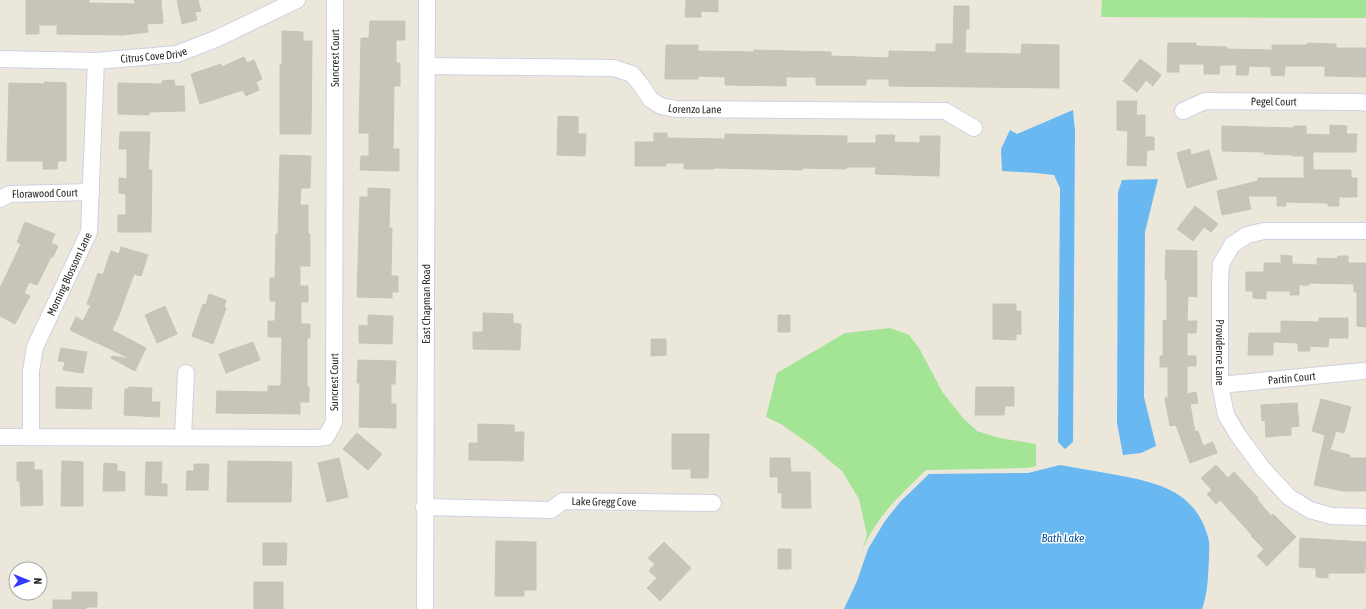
<svg xmlns="http://www.w3.org/2000/svg" width="1366" height="609" viewBox="0 0 1366 609" font-family="'Asap Condensed',sans-serif">
  <style>
    .green { fill: #a3e595 }
    .water { fill: #69b8f2 }
    .building { fill: #c7c5b9; stroke: #c8c4b4 }
    .lines { fill: none; stroke-linecap: round; stroke-linejoin: round }
    .minor-casing { stroke: #d0d0e3; stroke-width: 18 }
    .minor { stroke: #fff; stroke-width: 16 }
    .labels { text-anchor: middle; dominant-baseline: central; stroke-width: 3; stroke-linejoin: round; paint-order: stroke }
    .street-label { font-size: 11px; fill: #292929; stroke: #fff }
    .water-label { font-size: 12px; font-style: italic; fill: #09539e; stroke: #fff }
  </style>
  <rect width="100%" height="100%" fill="#ece7db"/>
  <path class="green" d="M1102,0H1366V18L1101,17Z
    M890,328L909,335L919,348L943,393L963,418L977,431L999,438L1036,444V466L1027,468L926,470C900,495 873,520 861,554L867,535L859,499L842,471L812,446L781,424L766,417L777,373L845,333Z"/>
  <path class="water" d="M1073,110L1075,131L1073,442L1065,449L1058,442L1060,188L1054,175L1036,173L1002,171L1001,149L1010,130L1017,134Z
    M1158,179L1145,232L1144,397L1156,446L1141,453L1123,455L1117,423L1118,192L1122,180Z
    M1060,465C1079,468 1098,472 1117,475C1159,483 1195,491 1208,537C1210,543 1209,552 1209,558C1208,575 1208,593 1202,609H844L857,581L868,549L885,521L900,502L929,474L1028,473Z"/>
  <path class="building" d="M26,0H89V3L135,4L134,0H161L163,23L147,24L148,32L123,35L57,34V25H39V34H26Z
    M177,0H198L201,11L195,12L197,20L182,24Z
    M686,0H718V12L701,11V17H685Z
    M954,6H969V29H966L965,53L1021,54L1022,44L1059,45V88L889,86V79H866V85H816V77H786V86L725,85V77L698,76V79H665L666,45H698V51L754,52V50L831,52V56L889,58V51L936,52V44H953Z
    M370,21H405V40H396V63H400V86H394L393,149H399V171L360,170L361,156H369V133H359L361,38H369Z
    M282,31L303,32V41H312L311,134H280V65H282Z
    M1168,43H1196V46L1227,47V49L1272,50V45H1307V43L1336,44V48H1366V77L1325,76V66H1285L1284,76L1271,75V67L1249,66L1248,75H1236L1237,65H1220L1219,74H1204V64H1179V72H1167Z
    M244,57L247,63L254,60L262,79L256,82L259,90L246,96L243,90L200,104L191,74L221,64L222,67Z
    M1140,59L1161,75L1153,86L1146,80L1137,92L1123,81Z
    M174,80L175,86H184L185,111L149,112V115L118,114V83L162,84V81Z
    M44,82L66,83V161H58L57,169H43V161H7L9,83L44,84Z
    M1117,101H1137L1136,115H1145V137H1154V150H1147L1146,166L1127,165L1128,131L1117,130Z
    M558,116L578,117V134H586L585,156L557,155Z
    M1330,125L1347,126L1346,134H1357L1356,152H1313V170H1351V178H1357V197H1339V206H1328V203L1286,202V206H1277V196H1248L1251,209L1222,215L1217,191L1258,181V178H1304V156H1293V155L1264,154V152L1222,151V126L1294,128V126H1306V134L1330,135Z
    M120,132H150L148,170H152L151,232H118V215H126V194L119,193V178L127,179V149H119Z
    M654,133H667V138L725,139V134L847,136V143H876V135H895L894,142L920,143V136H940L939,176L875,174L876,167H846V169L802,168V170L714,168V169H684V163H666V166H635V142H654Z
    M1190,149L1191,155L1209,150L1217,179L1187,188L1177,153Z
    M280,155L311,156L310,188H301L300,205H308V234H310V266H300V286H308V302H301V324H310V338H307V387H309V402H300V414L216,413L217,391L268,392V386H281L282,337H268V321H275L276,301H270V278H275L276,234H278Z
    M368,188L390,189L389,228H392L391,276H398V292H392V298L357,297L360,197H368Z
    M1195,206L1218,224L1211,232L1204,227L1193,241L1177,229Z
    M25,222L55,234L51,243L58,246L53,257H51L37,285L29,282L24,293L30,296L15,324L0,316V288L21,244L17,242Z
    M121,247L148,255L141,276L134,274L119,315L112,330L146,348L135,371L111,358L112,356L131,359L70,330L76,317L83,321L91,305L87,304L98,273L103,275L111,251L119,254Z
    M1166,250L1197,251V297L1188,296L1187,321H1197L1196,333H1187V356H1196V366H1187V394L1196,392L1198,403L1190,404L1195,432L1198,431L1203,446L1213,442L1217,453L1190,463L1176,425L1170,426L1165,398H1168V367H1160V356H1163V320L1167,321V280H1165Z
    M1281,255L1292,256V264L1317,265V258L1337,259L1338,256H1348V263H1366V327L1357,326V292H1354V284L1309,283V285H1299V295H1290V291H1266V299L1253,298V291H1246V272H1264V263H1281Z
    M209,294L226,300L224,307L226,308L213,344L192,336L203,304L206,305Z
    M993,304H1016V311H1021V334H1016V340L993,339Z
    M165,306L177,334L157,343L145,315Z
    M483,313L513,314V323L521,324L520,350L473,349V332H483Z
    M368,315L393,316L392,344L359,343V325L368,326Z
    M778,315H790V332H778Z
    M1319,318H1348V338H1329L1328,347L1310,346V351H1298V343L1273,342V355H1248L1249,333H1281V321L1319,322Z
    M651,339H666V355L651,356Z
    M253,342L260,360L226,373L219,354Z
    M61,348L87,352L83,373L63,370L65,362L58,361Z
    M358,360L396,361L395,384H391V404H396V428L359,427L360,383H357Z
    M56,387L92,388L91,409L56,408Z
    M129,387L152,388L151,402H160L159,417L124,415L125,389H128Z
    M976,387H1014V406H1005L1004,415H975Z
    M1321,399L1351,407L1344,433L1336,431L1330,450L1350,455V458H1366V491H1343L1314,485L1325,435L1312,431Z
    M1297,403L1299,426L1291,427V435L1266,437L1265,420L1262,421L1261,405Z
    M478,424L514,425V432H524L523,461L469,460V443H478Z
    M357,433L382,454L368,470L343,449Z
    M672,434H709L708,478H691V469H672Z
    M339,458L348,497L327,502L318,463Z
    M770,458H790L791,472H810L811,508H782V493H778V477H770Z
    M62,461L83,462V506H61Z
    M228,461L292,462L291,502H227Z
    M17,462H34V470H42L43,505L21,506L20,481H17Z
    M146,462H162L161,484H167V496L145,495Z
    M104,463L117,464V471L125,472V491H103Z
    M194,464H209L208,490H186L187,471H194Z
    M1216,465L1228,478L1234,472L1258,498L1257,499L1271,516L1273,514L1296,537L1267,566L1257,556L1264,549L1251,536L1252,535L1220,500L1216,504L1207,494L1212,490L1201,478Z
    M1300,538L1366,542L1365,573H1328V578L1316,577V568L1299,567Z
    M496,541L536,542V590H524V596H495Z
    M664,542L691,568L660,601L647,588L657,578L649,571L655,564L648,558Z
    M263,543H287L286,565H263Z
    M778,549H791V569H778Z
    M254,582H283V609H254Z
    M72,592H97V607H86V609H53V600H72Z"/>
  <g class="lines">
    <defs>
      <g id="minor">
        <path id="s1" d="M0,59L96,61L177,54L218,38L297,0"/>
        <path id="s2" d="M427,66L614,68L632,74L641,85L651,100L661,106L676,109L945,111L974,128"/>
        <path id="s3" d="M1183,111L1205,101L1361,102L1366,103"/>
        <path id="s4" d="M0,199L10,194L91,192"/>
        <path id="s5" d="M1366,231H1264L1247,235L1232,245L1221,264L1220,282V385L1226,415L1238,435L1263,469L1289,497L1310,510L1332,516L1366,517"/>
        <path id="s6" d="M1220,385L1363,371"/>
        <path id="s7" d="M31,436V371L35,347L89,232L96,61"/>
        <path d="M183,436L186,373"/>
        <path id="s8" d="M0,437L315,438L326,437L334,422L335,0"/>
        <path id="s9" d="M424,507L551,510L563,501L713,503"/>
        <path id="s10" d="M425,609L427,0"/>
      </g>
    </defs>
    <use href="#minor" class="minor-casing"/>
    <use href="#minor" class="minor"/>
  </g>
  <g class="labels">
    <g class="street-label">
      <text stroke="none"><textPath href="#s1" startOffset="154">Citrus Cove Drive</textPath></text>
      <text stroke="none"><textPath href="#s8" startOffset="707">Suncrest Court</textPath></text>
      <text stroke="none"><textPath href="#s3" startOffset="93">Pegel Court</textPath></text>
      <text stroke="none"><textPath href="#s2" startOffset="284">Lorenzo Lane</textPath></text>
      <text stroke="none"><textPath href="#s4" startOffset="46">Florawood Court</textPath></text>
      <text stroke="none"><textPath href="#s7" startOffset="170">Morning Blossom Lane</textPath></text>
      <text stroke="none"><textPath href="#s10" startOffset="305">East Chapman Road</textPath></text>
      <text stroke="none"><textPath href="#s5" startOffset="248">Providence Lane</textPath></text>
      <text stroke="none"><textPath href="#s6" startOffset="72">Partin Court</textPath></text>
      <text stroke="none"><textPath href="#s8" startOffset="383">Suncrest Court</textPath></text>
      <text stroke="none"><textPath href="#s9" startOffset="183">Lake Gregg Cove</textPath></text>
    </g>
    <g class="water-label">
      <text x="1063" y="538">Bath Lake</text>
    </g>
  </g>
  <g transform="translate(28 581) rotate(91)"><circle r="19" fill="#ffffff" stroke="#a9a9a9"/>
  <path d="M0-3L7 15L0 10L-7 15Z" fill="#353aff"/>
  <text y="-6" font-size="11" font-weight="bold" text-anchor="middle" fill="#292929">N</text>
  </g>
</svg>
